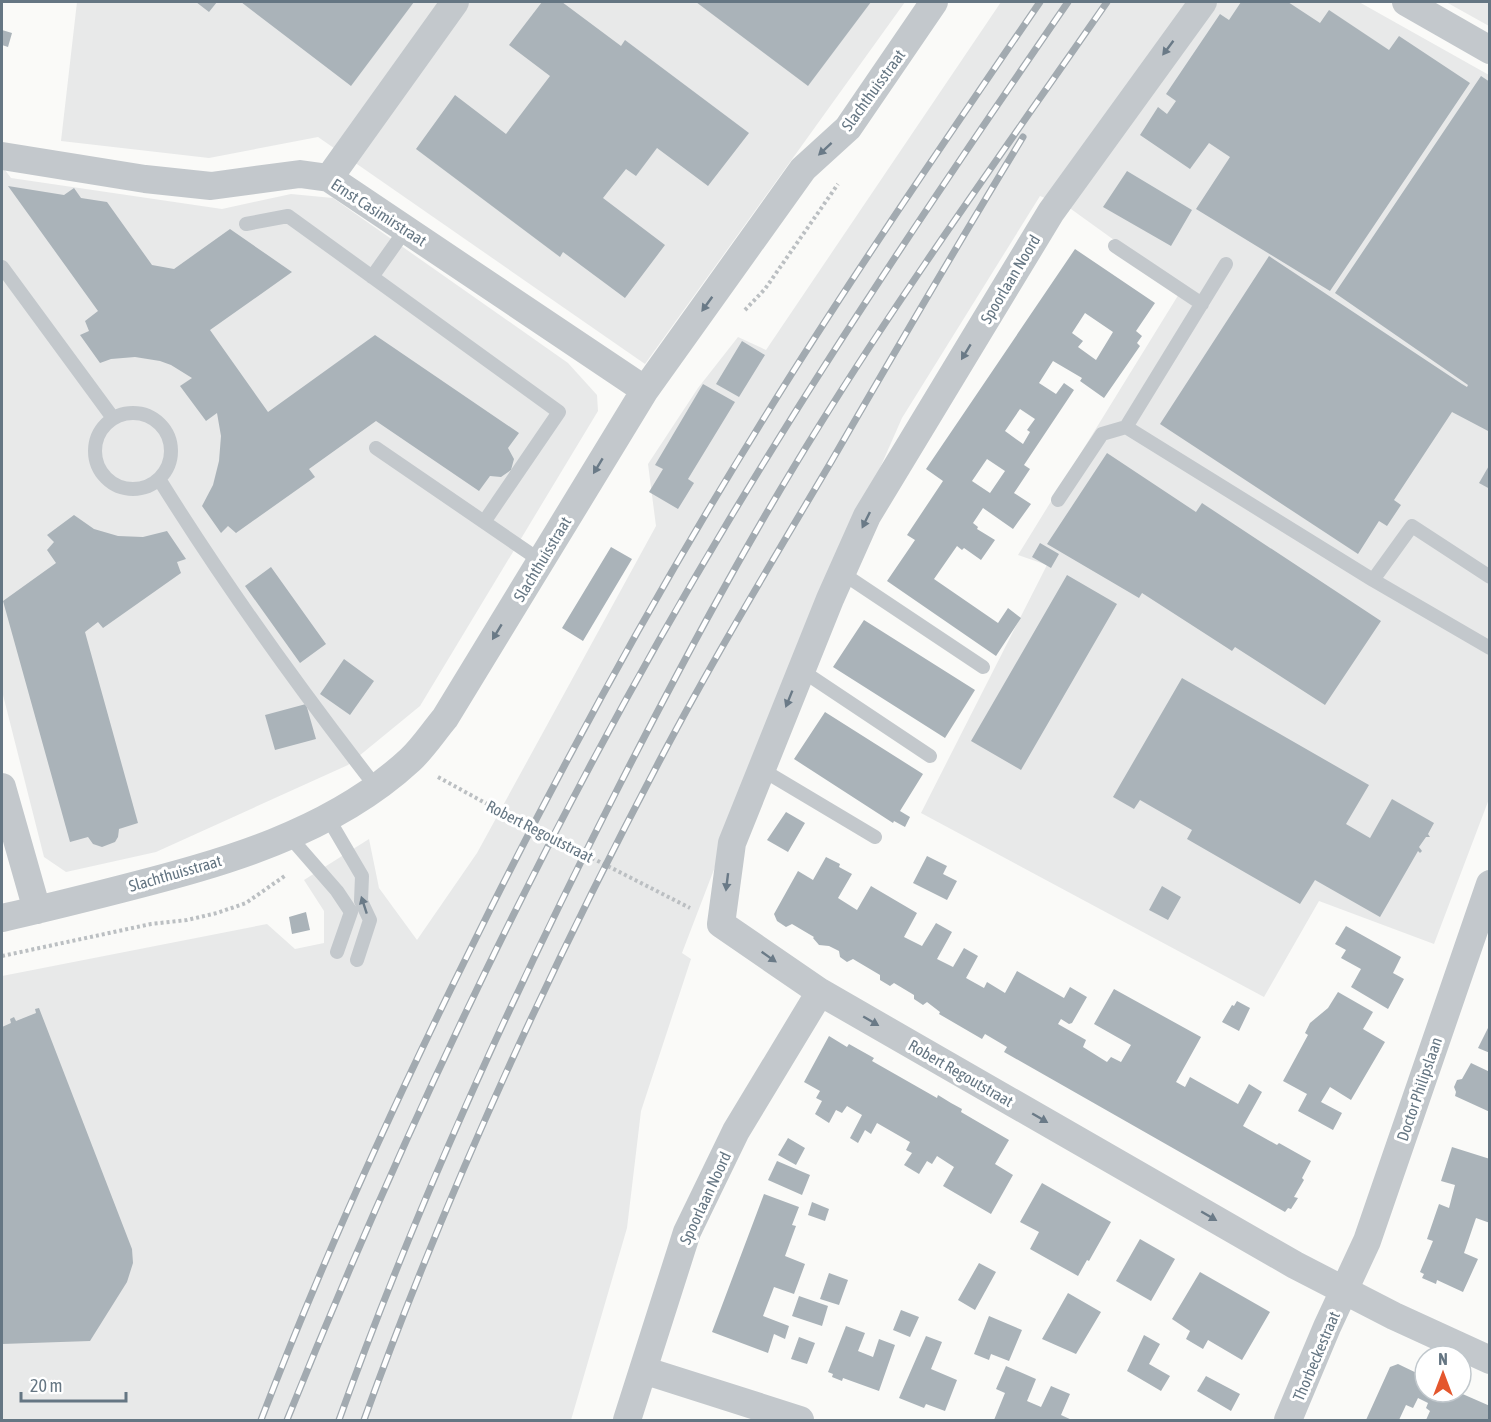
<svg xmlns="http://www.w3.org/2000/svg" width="1491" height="1422" viewBox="0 0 1491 1422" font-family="'Asap Condensed',sans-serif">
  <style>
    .built { fill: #e8e9e9 }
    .building { fill: #aab3b9; fill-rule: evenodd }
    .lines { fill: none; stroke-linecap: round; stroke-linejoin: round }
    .path { stroke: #bbbfc2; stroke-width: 4; stroke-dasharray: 3 3; stroke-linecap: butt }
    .lane { stroke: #c3c8cc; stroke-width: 14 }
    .street { stroke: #c3c8cc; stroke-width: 28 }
    .rail-casing { stroke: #a2aab0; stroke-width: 7 }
    .rail { stroke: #fff; stroke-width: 4.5; stroke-dasharray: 14; stroke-linecap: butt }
    .oneway { fill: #6a7a87 }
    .labels { text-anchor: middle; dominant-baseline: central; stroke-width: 6; stroke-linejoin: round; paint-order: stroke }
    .street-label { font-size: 16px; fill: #657683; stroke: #fff }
  </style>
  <rect width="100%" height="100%" fill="#fafaf8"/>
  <path class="built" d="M77,2H905L645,364L318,137L209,158L61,141Z
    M1001,2H1359L1489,75V799L1434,944L1319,901L1264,997L921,813L1047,565L1018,555L1182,289L1071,209L1040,196L902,418L787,679L682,953L691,959L641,1111L627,1228L571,1420H2V976L267,924L295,949L324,943V911L304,880L369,839L379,888L417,940L477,853L656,526L648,464L698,388L738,337L766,350Z
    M1446,2H1489V26Z
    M2,166L11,178L222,209L291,194L333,198L568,363L597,395L598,411L420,706L348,765L156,852L66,872L44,857L2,691Z"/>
  <path class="building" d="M196,2H217L209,12Z
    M241,2H414L351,86Z
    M542,2H562L621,46L625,40L749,133L708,186L657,148L636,176L626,169L603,198L665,245L625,298L563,252L560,257L416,149L455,95L506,134L550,76L509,45Z
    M696,2H871L808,86Z
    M1241,2H1288L1320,23L1329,10L1389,50L1399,36L1470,83L1330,291L1196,209L1230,157L1209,143L1190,169L1140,135L1158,107L1167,114L1176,101L1166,94L1220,14L1229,20Z
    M2,30L12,33L8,47L2,45Z
    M1481,76L1490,82V432L1452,412L1394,500L1401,505L1387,526L1379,521L1358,554L1160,424L1269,256L1462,384L1467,387L1468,385L1335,293Z
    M1127,171L1192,210L1171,246L1103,207Z
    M8,186L64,195L74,188L81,198L107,202L152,265L174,269L230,229L292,272L210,330L268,412L375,335L519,433L508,448L514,459L511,470L501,477L490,476L479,491L376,421L309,469L315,477L236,533L228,526L221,533L202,506L213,485L219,461L221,436L217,413L206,421L180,386L192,378L171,365L160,361L135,357L111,359L100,363L80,335L89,331L85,321L98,311Z
    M1075,249L1155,303L1136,331L1142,336L1137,343L1140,346L1104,398L1080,381L1082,378L1053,361L1039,383L1056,394L1064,383L1074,390L1024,465L1030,469L1014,493L1031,504L1013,529L983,508L973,523L978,527L977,529L995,540L981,560L964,548L962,550L957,546L934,579L998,623L1008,608L1021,618L996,656L887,581L915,540L907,535L943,481L926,469ZM1085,313L1113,332L1096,360L1078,347L1083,341L1072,333ZM1020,409L1035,419L1027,430L1030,432L1023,444L1005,431ZM987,459L1005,471L990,493L972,481Z
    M742,341L765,355L739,397L716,384Z
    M703,384L735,402L688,479L694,483L678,509L649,492L663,469L655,465Z
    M1107,453L1196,512L1202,503L1381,621L1325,705L1235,647L1232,651L1142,593L1139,598L1047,544Z
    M1490,464V489L1479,483Z
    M74,515L94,529L118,536L143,537L167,531L186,559L177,562L181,573L103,628L98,622L85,632L138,823L119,829L118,837L115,842L102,847L93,844L88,837L70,842L3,601L56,563L47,550L54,542L47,535Z
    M1040,543L1059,554L1051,568L1032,557Z
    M611,547L632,559L583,641L562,628Z
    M271,567L326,644L300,663L245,586Z
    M1067,575L1117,604L1021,770L971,741Z
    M864,620L975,690L945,738L833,667Z
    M344,659L374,681L350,715L320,694Z
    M1182,678L1369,785L1346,824L1370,838L1392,799L1434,823L1428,834L1430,837H1426L1419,847L1422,851L1420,853L1418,851L1380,917L1315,880L1300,904L1187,839L1192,830L1140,800L1134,809L1113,797Z
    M306,704L316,739L275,750L265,715Z
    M825,712L923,774L900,811L910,817L905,827L894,821L893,823L794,759Z
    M786,812L805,823L788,852L767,840Z
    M927,856L947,866L943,874L957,881L947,900L913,883Z
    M826,857L840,864L839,867L852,874L838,898L857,910L871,886L917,913L904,937L922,946L936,923L952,932L937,959L953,967L964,948L978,956L966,978L984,988L987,982L1005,993L1017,971L1064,998L1070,987L1087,997L1072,1023L1069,1024L1061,1019L1058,1024L1086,1040L1083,1047L1107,1062L1111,1057L1121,1062L1131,1045L1094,1024L1114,989L1201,1037L1176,1082L1185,1087L1190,1077L1238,1104L1249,1084L1262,1092L1243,1126L1277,1145L1279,1143L1311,1161L1302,1178L1304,1180L1294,1197L1298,1198L1291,1209L1288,1208L1285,1212L1004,1052L1007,1047L985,1034L982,1039L939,1014L940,1012L927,1002L923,1005L914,999V995L894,983L890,986L880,980V975L853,959L847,962L840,957L839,951L829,946L819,945L813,938L814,937L792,924L786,927L777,921L774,914L798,871L813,880Z
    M1162,886L1181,897L1168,920L1149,910Z
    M306,912L310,930L292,934L289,917Z
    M1346,926L1401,957L1393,973L1404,979L1388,1009L1351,987L1361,969L1341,958L1346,950L1335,944Z
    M1338,992L1373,1012L1363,1029L1385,1042L1351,1100L1330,1087L1321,1102L1342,1113L1333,1130L1298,1111L1307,1094L1283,1081L1308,1035L1305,1033L1310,1023L1328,1008Z
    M1237,1001L1250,1008L1239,1031L1222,1022L1232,1005L1234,1006Z
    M39,1008L132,1249L133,1263L127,1282L90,1341L2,1344V1027L11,1023L10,1019L14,1017L16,1021L36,1013L35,1009Z
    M1490,1024V1053L1478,1048Z
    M829,1036L847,1047L849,1044L874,1058L872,1061L937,1098L938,1095L951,1103L962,1109L961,1112L1009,1140L995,1164L1013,1175L991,1214L943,1186L954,1167L937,1156L932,1164L927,1161L919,1174L904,1165L912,1153L906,1150L910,1142L877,1123L871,1134L865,1130L858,1143L850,1138L862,1115L847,1106L842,1113L836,1110L829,1123L815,1114L822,1101L816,1098L820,1091L804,1082Z
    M1471,1063L1490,1072V1112L1455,1096L1456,1092L1454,1087L1457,1080L1462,1079Z
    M788,1138L805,1148L796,1165L778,1155Z
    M1452,1147L1490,1159V1223L1476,1218L1464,1253L1478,1259L1463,1292L1437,1280L1436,1284L1422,1278L1424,1274L1420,1272L1433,1241L1427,1239L1439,1204L1449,1208L1455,1185L1441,1181Z
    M777,1161L810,1175L802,1195L768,1180Z
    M1042,1183L1111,1222L1089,1261L1087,1260L1078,1276L1030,1249L1039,1232L1020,1222Z
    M764,1194L799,1207L792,1225L796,1226L785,1256L805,1264L794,1294L774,1287L763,1316L789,1326L785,1339L774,1334L768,1353L712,1332Z
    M812,1202L829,1209L825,1221L808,1215Z
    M1140,1239L1175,1259L1151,1301L1116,1281Z
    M979,1263L996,1272L975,1310L958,1300Z
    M1200,1272L1270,1312L1242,1360L1208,1340L1203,1349L1186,1339L1190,1331L1172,1319Z
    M829,1273L848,1280L839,1305L820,1299Z
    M1068,1293L1101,1312L1076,1354L1042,1339Z
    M799,1296L828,1306L822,1326L792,1316Z
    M901,1310L919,1317L910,1337L893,1330Z
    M989,1316L1022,1330L1009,1361L991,1354L989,1360L974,1354Z
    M846,1326L865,1333L858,1351L873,1357L879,1339L895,1345L879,1391L843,1378L842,1381L832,1377L833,1374L828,1372Z
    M1144,1335L1160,1344L1149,1364L1170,1376L1161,1391L1127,1371Z
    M926,1336L942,1342L931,1369L957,1380L945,1411L926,1404L924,1408L899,1398Z
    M799,1337L815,1343L807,1364L791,1359Z
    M1398,1364L1425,1377V1392H1458L1490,1406V1420H1426L1430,1411L1426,1408L1428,1403L1418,1398L1413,1408L1406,1405L1399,1420H1366L1390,1367Z
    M1006,1366L1036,1379L1027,1401L1041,1407L1051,1386L1070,1394L1061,1415L1072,1420H994L1005,1393L996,1389Z
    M1206,1376L1240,1394L1231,1411L1197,1391Z"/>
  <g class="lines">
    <path class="path" d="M745,310L765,289L838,184
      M438,777L498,810L690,908
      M2,956L151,924L187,920L217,913L246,903L286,875"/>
    <path class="lane" d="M246,224L288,216L559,412L484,522
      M1115,246L1202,304
      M1226,264L1126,427L1373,580L1490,648
      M2,267L113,418
      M372,277L406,229
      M95 451a38 38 0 1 1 76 0a38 38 0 1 1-76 0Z
      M376,448L541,561
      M159,479C225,585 299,688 376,787
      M1058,500L1102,434L1126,427
      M842,573L983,667
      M1373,580L1412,526L1490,577
      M801,670L930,756
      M761,769L875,837
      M328,818L362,876L361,901L370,920L357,960
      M289,836L337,891L351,912L337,952"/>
    <path class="street" d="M1203,2L1051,212L867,516L830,599L732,843L721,924L820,992L1295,1265L1394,1316L1490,1360
      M1406,2L1490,50
      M2,156L145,179L211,186L300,174L329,178L645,390
      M329,178L455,2
      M2,787L37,910
      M2,918C42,909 82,899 121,889C223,863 331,833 410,760C423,748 434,731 445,718L645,390L803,169L848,128L934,2
      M643,1370L800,1420
      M627,1420L687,1232L736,1131L820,992
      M1288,1420L1327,1327L1367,1241L1490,884"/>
    <defs>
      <path id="rail" d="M261,1420C323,1258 396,1099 473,944C561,766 656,592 761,423C849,280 945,141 1040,2
        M287,1420C412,1110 557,807 729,520C835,343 951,172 1068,2
        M339,1420C417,1203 513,994 618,788C681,665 746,543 819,426C909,281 1010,142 1107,2
        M364,1420C446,1193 548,972 661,758C714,657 773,560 831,462C894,353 958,244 1023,137"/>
    </defs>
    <use href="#rail" class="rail-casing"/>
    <use href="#rail" class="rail"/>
  </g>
  <defs><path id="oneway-solid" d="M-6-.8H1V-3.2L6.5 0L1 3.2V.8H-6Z" transform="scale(1.5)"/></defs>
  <g class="oneway">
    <use href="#oneway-solid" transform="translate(1168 48) rotate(127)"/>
    <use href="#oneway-solid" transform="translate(825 149) rotate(137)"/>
    <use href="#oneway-solid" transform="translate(707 304) rotate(126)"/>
    <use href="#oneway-solid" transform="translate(966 352) rotate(121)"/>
    <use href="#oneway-solid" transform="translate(598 466) rotate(121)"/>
    <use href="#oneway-solid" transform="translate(866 520) rotate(116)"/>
    <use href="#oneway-solid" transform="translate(497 632) rotate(121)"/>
    <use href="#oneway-solid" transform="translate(789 699) rotate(112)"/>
    <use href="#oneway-solid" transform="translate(727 882) rotate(97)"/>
    <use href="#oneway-solid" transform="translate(364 905) rotate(-108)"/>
    <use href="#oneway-solid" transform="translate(769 957) rotate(35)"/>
    <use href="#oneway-solid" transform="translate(871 1021) rotate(30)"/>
    <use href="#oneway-solid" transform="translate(1040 1118) rotate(30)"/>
    <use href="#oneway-solid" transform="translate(1209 1216) rotate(30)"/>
  </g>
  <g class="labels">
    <g class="street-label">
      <text transform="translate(873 90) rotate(-54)">Slachthuisstraat</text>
      <text transform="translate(379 212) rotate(33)">Ernst Casimirstraat</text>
      <text transform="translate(1010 279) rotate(-59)">Spoorlaan Noord</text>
      <text transform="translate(542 559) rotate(-59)">Slachthuisstraat</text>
      <text transform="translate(540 831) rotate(27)">Robert Regoutstraat</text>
      <text transform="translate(175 873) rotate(-16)">Slachthuisstraat</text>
      <text transform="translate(961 1073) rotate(30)">Robert Regoutstraat</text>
      <text transform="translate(1419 1089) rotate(-71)">Doctor Philipslaan</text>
      <text transform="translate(705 1198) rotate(-65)">Spoorlaan Noord</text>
      <text transform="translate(1316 1356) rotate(-67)">Thorbeckestraat</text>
    </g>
  </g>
  <rect width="1491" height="1422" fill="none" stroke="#657683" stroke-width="6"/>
  <g transform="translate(1443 1374)"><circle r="28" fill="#ffffff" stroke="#c1c8cd" stroke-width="1.5"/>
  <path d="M0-4.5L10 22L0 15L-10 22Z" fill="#e4572e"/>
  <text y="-9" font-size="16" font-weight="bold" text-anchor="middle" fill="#657683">N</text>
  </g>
  <path d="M21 1392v9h105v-9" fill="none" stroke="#657683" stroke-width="3"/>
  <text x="30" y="1392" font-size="18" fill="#657683" stroke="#ffffff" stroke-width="4.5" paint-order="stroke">20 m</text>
</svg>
